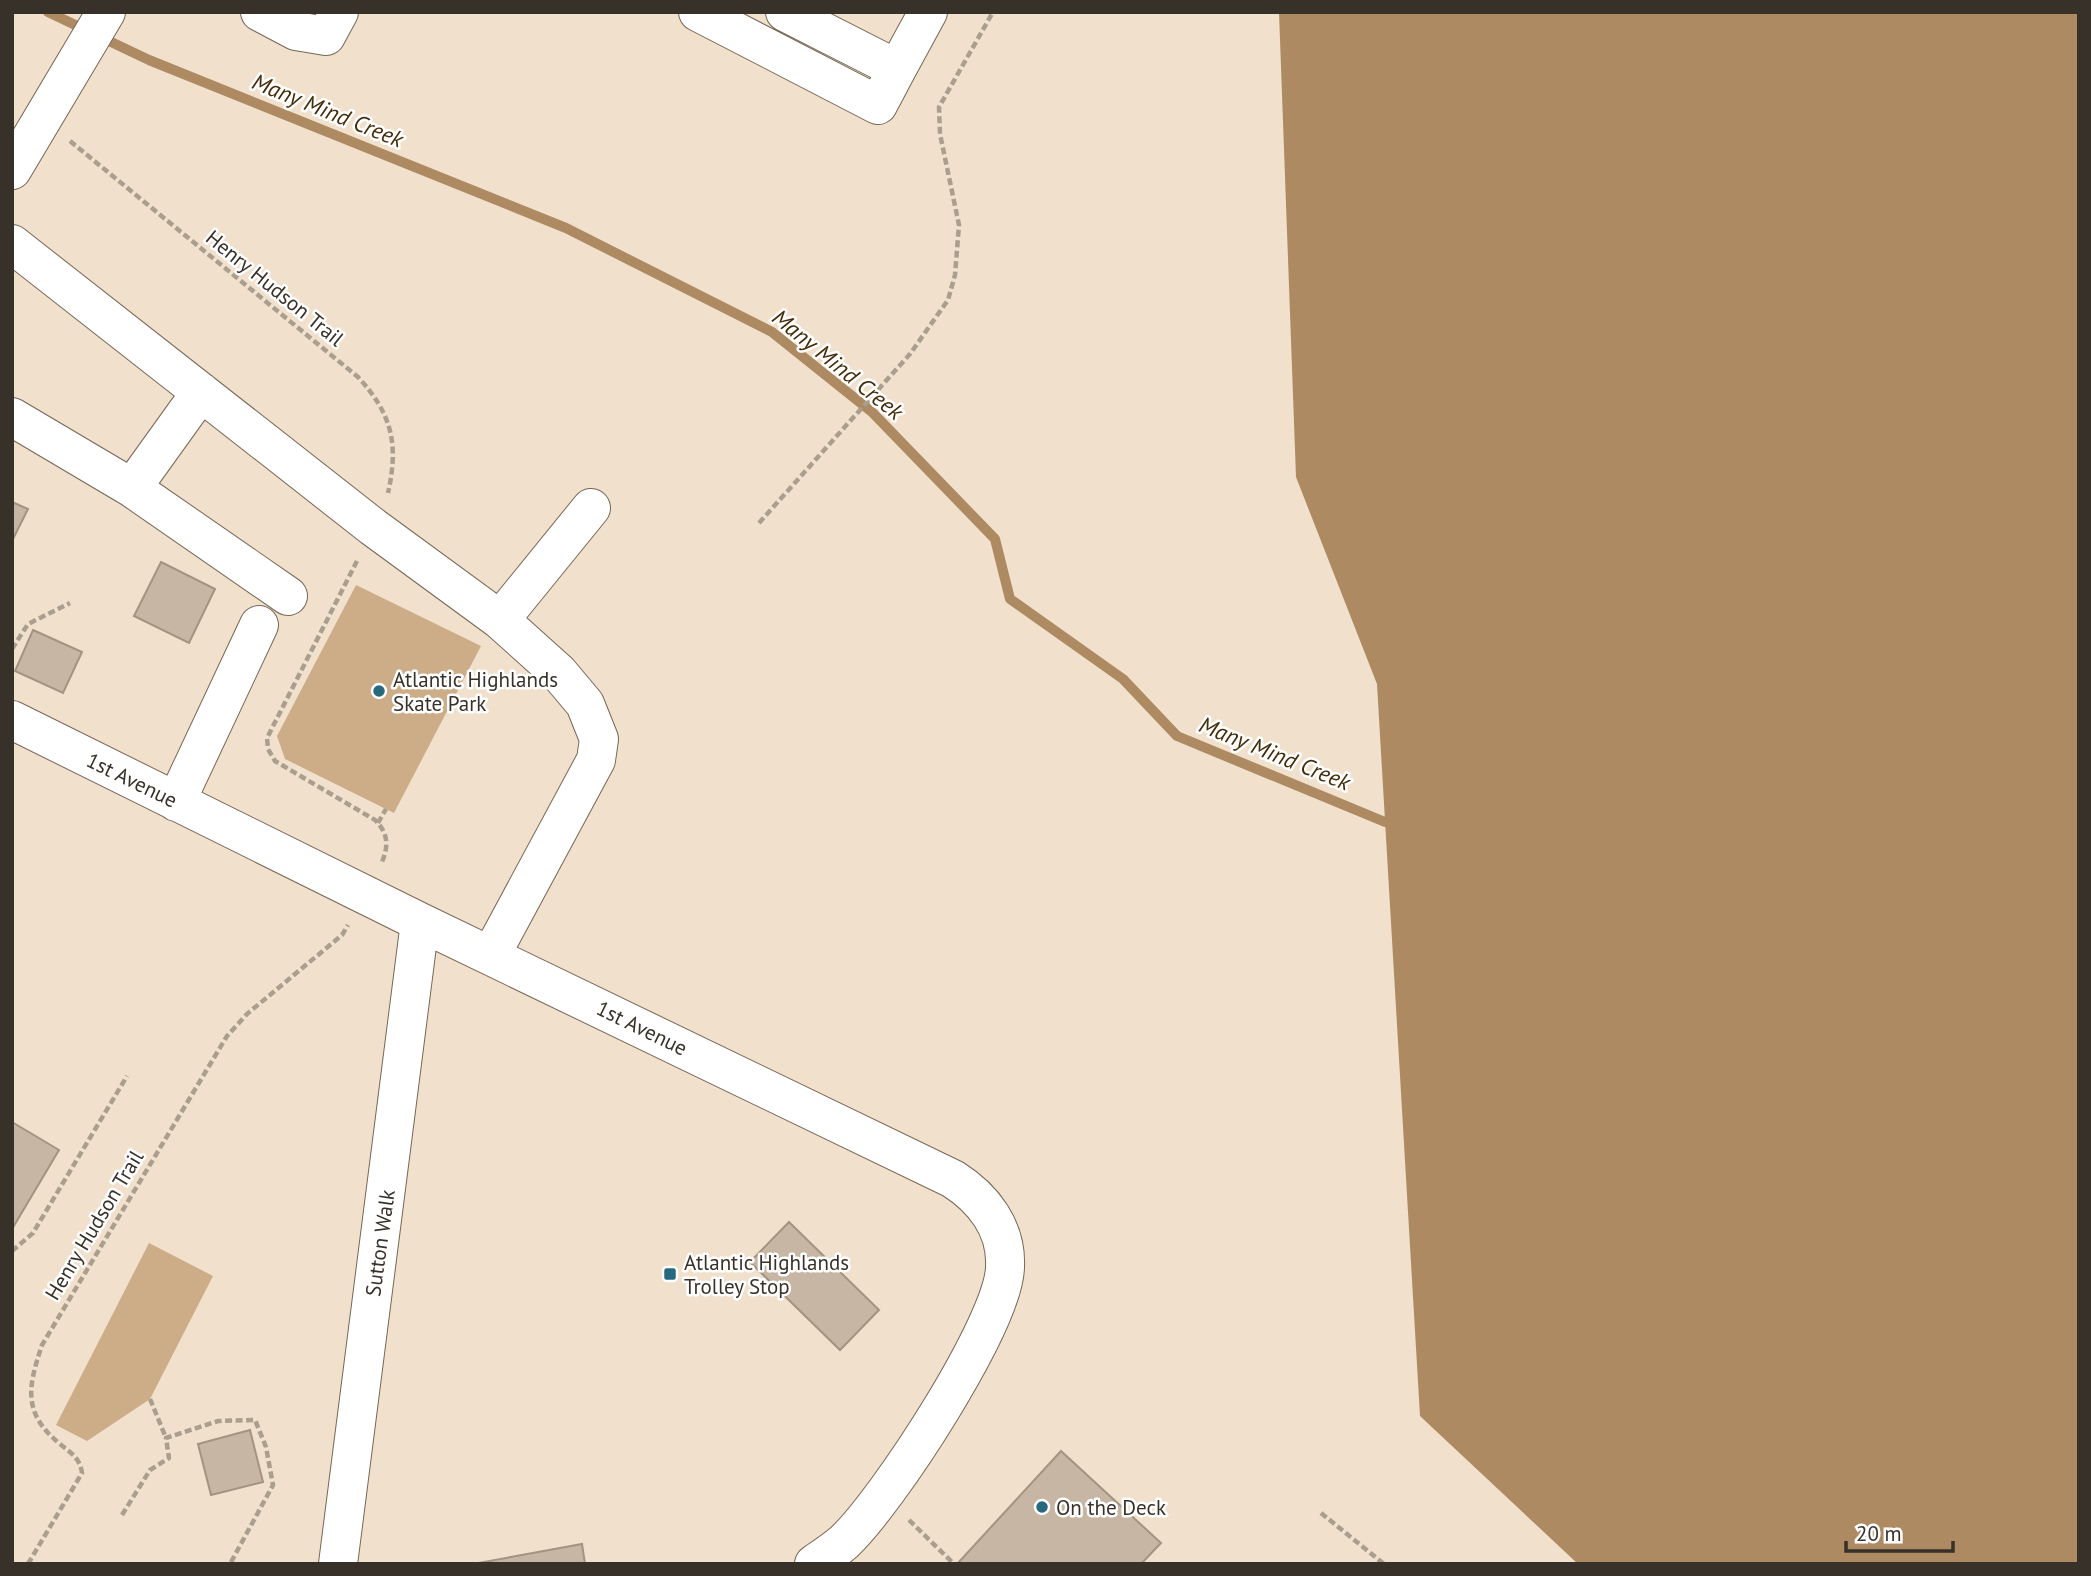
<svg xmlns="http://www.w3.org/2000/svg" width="2091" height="1576" viewBox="0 0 2091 1576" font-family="'PT Sans',sans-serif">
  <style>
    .green { fill: #ccad88 }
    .water { fill: #ad8a61 }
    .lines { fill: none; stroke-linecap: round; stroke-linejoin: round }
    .stream { stroke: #ad8a61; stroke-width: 10 }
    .building { fill: #c6b6a3; stroke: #a39482; stroke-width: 2 }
    .minor-casing { stroke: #766756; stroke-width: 40 }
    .path { stroke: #aa9e8e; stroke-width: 4.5; stroke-dasharray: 7 3.5; stroke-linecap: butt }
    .minor { stroke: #fff; stroke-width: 38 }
    .poi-dot { fill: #28697d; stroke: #fff; stroke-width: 2.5 }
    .labels { text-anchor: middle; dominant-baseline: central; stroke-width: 5; stroke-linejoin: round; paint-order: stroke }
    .street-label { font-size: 21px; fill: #373129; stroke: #fff }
    .poi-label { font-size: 21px; fill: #373129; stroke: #fff; text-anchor: start }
    .water-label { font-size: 23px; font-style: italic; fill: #452c08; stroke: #fff }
  </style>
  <rect width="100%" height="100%" fill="#f0e0cc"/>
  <path class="green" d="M356,585L481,646L394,813L285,759L277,736Z
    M149,1243L213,1276L150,1399L87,1441L56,1425Z"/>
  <path class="water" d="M1279,12H2079V1564H1578L1420,1416L1377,684L1296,477Z"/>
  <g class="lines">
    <path class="stream" d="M48,12L149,60L566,228L772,332L872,412L995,539L1010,599L1123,679L1177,736L1385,822"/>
  </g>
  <path class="building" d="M12,502L28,509L12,541Z
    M161,562L215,589L189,643L134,616Z
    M33,630L82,652L63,693L15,671Z
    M12,1122L59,1150L12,1229Z
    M789,1222L879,1310L840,1350L750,1262Z
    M250,1430L263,1482L211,1495L198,1444Z
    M1061,1451L1161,1543L1141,1564H957Z
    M582,1544L585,1564H473Z"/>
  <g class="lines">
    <defs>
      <path id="minor" d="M260,12L296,31L326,36L339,12
        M698,12L878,105L897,69
        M785,12L897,69L928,12
        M12,170L106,12
        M12,244L373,527L500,620L559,673L585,704L599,739L596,760L491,955
        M12,417L132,488L201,392
        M132,488L288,596
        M500,620L591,508
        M12,720L420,922L953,1179C983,1198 1007,1228 1005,1267C1004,1323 887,1502 844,1542C835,1550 824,1557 814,1564
        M176,802L259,625
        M338,1564L420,922"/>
    </defs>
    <use href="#minor" class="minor-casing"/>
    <path class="path" d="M70,141L358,377C392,414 399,444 388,493
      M759,523L910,354L948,300L955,275L959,225L940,134L939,107L993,12
      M357,561L267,738L268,749L275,761L375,820C388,833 389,845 382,862
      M12,649L28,624L70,603
      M378,823L386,809
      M12,1251L33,1233L127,1076
      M150,1399L166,1438
      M1321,1513L1384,1564
      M122,1515L150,1470L169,1458L166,1438L218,1421L255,1420L266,1447L273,1485L230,1564
      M909,1520L954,1564
      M28,1564L82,1473C80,1458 71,1453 60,1444C22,1413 28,1387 42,1345L227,1036L247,1014L342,935L348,925"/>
    <use href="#minor" class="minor"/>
  </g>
  <g class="poi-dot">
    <circle cx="379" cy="691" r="7"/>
    <rect x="663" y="1267" width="14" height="14" rx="3.5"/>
    <circle cx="1042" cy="1507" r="7"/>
  </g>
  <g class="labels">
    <g class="street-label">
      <text transform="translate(275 288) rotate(39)">Henry Hudson Trail</text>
      <text transform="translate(132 780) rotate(26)">1st Avenue</text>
      <text transform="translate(642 1028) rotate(26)">1st Avenue</text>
      <text transform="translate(94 1225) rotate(-59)">Henry Hudson Trail</text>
      <text transform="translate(380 1243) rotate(-82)">Sutton Walk</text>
    </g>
    <g class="poi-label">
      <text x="393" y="679">Atlantic Highlands<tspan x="393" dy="24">Skate Park</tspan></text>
      <text x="684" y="1262">Atlantic Highlands<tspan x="684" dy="24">Trolley Stop</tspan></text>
      <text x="1056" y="1507">On the Deck</text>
    </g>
    <g class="water-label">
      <text transform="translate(328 110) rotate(22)">Many Mind Creek</text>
      <text transform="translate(838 364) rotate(39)">Many Mind Creek</text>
      <text transform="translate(1275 753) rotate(22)">Many Mind Creek</text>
    </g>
  </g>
  <rect width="2091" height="1576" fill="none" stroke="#373129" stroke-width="28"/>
  <path d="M1846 1541v10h107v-10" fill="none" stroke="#373129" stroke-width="3.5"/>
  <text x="1856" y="1541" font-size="21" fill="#373129" stroke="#ffffff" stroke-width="5" paint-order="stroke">20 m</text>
</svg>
